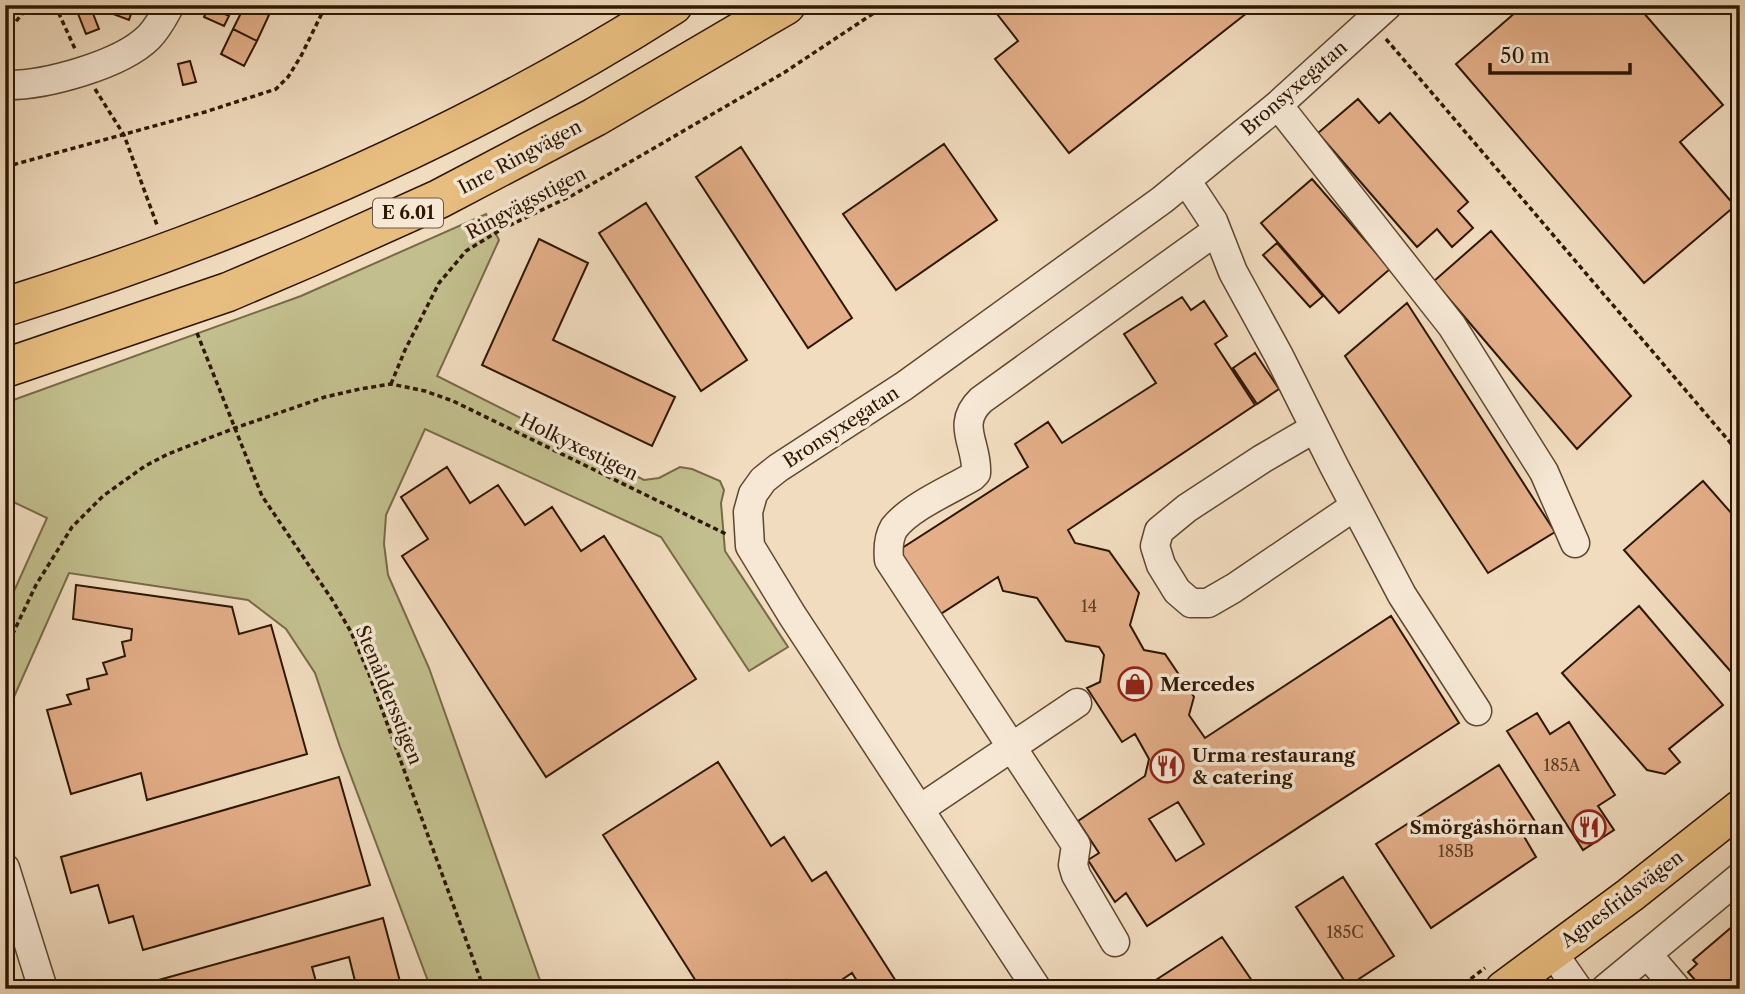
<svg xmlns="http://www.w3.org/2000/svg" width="1745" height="994" viewBox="0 0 1745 994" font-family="'Libre Caslon Text',serif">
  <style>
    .green { fill: #c2be8d; stroke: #786a47; stroke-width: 2 }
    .building { fill: #e3ae88; stroke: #2e1701; stroke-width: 2; fill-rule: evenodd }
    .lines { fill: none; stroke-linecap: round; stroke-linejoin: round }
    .minor-casing { stroke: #5f4830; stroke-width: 31 }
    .major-casing { stroke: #2e1701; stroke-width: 38 }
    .highway-casing { stroke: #2e1701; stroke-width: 41 }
    .path { stroke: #2e1701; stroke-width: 3.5; stroke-dasharray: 5 3.5; stroke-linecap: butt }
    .minor { stroke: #f6e8d5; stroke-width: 28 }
    .major { stroke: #e8be80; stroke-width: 35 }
    .highway { stroke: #e8be80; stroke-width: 38 }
    .labels { text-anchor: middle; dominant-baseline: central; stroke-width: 7; stroke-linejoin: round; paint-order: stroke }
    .number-label { font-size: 16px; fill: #5b3d23 }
    .shield { fill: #f6e8d5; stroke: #6a5641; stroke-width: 2 }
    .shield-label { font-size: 18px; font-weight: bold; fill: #2e1701 }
    .street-label { font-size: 19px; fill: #2e1701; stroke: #f6e8d5 }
    .poi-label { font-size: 19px; font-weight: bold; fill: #2e1701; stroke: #f6e8d5; text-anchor: start }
  </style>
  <rect width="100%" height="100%" fill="#f1dcbf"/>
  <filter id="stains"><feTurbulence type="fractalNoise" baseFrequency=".00286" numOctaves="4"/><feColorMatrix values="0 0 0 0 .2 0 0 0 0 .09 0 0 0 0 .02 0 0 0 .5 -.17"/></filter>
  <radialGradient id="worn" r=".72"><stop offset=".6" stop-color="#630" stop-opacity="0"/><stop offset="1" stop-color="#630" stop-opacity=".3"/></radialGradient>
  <path class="green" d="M486,214L499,240L437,376L644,480L659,478L680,467L692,469L720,481L724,490L721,503L725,551L788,647L749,671L661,537L425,429L386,515L384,544L388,575L429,668L543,989H431L340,747L315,673L286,629L248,600L69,573L5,717V611L47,518L5,498V403L301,296Z"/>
  <path class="building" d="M98,5H134L129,20L97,8Z
    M245,5L269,15L257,41L233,29Z
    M248,5H274L269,15Z
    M990,5H1257L1069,153L995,59L1018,41Z
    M1524,5H1637L1723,105L1680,142L1735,206L1644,283L1456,64Z
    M90,6L99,29L86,34L77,11Z
    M209,6L229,16L224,26L204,17Z
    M233,29L257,41L244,66L221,54Z
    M190,61L196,82L183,85L178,64Z
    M1358,99L1379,123L1390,113L1468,202L1458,211L1473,228L1452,247L1437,229L1417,247L1318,133Z
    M944,144L997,220L896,290L843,214Z
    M741,147L852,318L808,348L696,177Z
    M1312,179L1390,269L1339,313L1261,223Z
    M646,203L747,360L701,391L599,233Z
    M1491,231L1631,396L1577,449L1434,281Z
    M539,239L588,263L553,340L675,397L652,446L482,365Z
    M1277,243L1323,296L1310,307L1263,255Z
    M1182,297L1191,310L1204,301L1227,336L1215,344L1255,405L1068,530L1075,543L1109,551L1139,593L1130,625L1144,650L1165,654L1194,697L1189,715L1205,738L1391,616L1459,723L1147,926L1126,893L1115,902L1088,860L1099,853L1078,821L1145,776L1149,759L1135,734L1122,742L1087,688L1100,682L1104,655L1099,647L1066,641L1037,598L1003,591L998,577L939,615L899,550L1028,467L1015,444L1048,422L1062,443L1156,383L1124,334ZM1178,802L1204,844L1176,861L1149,819Z
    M1407,303L1555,532L1488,573L1345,356Z
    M1255,353L1279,389L1257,404L1233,368Z
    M447,467L470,503L498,485L525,525L552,507L581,551L604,536L696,679L546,777L402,556L428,539L401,497Z
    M1703,481L1740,523V682L1624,550Z
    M76,585L232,607L239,634L271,625L307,754L147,800L141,773L71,794L47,710L71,704L67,695L89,689L87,679L107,674L103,663L125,656L122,642L131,640L132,629L73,619Z
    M1639,606L1723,705L1669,749L1680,762L1665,774L1647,770L1562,673Z
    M1537,713L1550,734L1569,722L1615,795L1598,806L1614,830L1583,850L1507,731Z
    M718,762L771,846L784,837L812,881L826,872L901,989H862L852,973L828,989H791L786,980L773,989H701L603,835Z
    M1499,765L1536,823L1522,833L1536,857L1431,928L1376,844Z
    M339,777L370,885L143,950L133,916L109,923L98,885L71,893L61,857Z
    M1343,877L1394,956L1348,986L1296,907Z
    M383,918L402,989H357L349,957L312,967L318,989H126Z
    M1740,920V989H1703L1688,972L1697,964L1693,960Z
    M1222,937L1257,988L1266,983L1270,989H1142Z"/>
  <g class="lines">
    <defs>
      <path id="minor" d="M5,85C44,86 121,65 149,37C158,28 164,16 170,5
        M1278,105L1452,326L1544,472L1575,543
        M1186,180L1213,221L1233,272L1279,356L1334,466L1402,595L1477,711
        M1315,428L1262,459L1187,508L1159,531L1155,546L1161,565L1177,591L1191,603H1208L1234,588L1355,506
        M920,809L1077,703
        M5,868L43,989
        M1115,942L1076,875L1073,865L1076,845L889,560C888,549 888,538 894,528C910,507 950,490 972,477L976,473C978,444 955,425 981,400L1216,231
        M1553,953L1578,989
        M1648,955L1677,989
        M1037,989L792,615L750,546L748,512L753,494L763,480L778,468L904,386L1162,200L1278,105L1388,5
        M1605,989L1740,877"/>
      <path id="major" d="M1503,989L1630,895L1740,808"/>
      <path id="highway" d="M5,307C239,234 466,137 673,5
        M5,368L228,292L310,257L439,199L595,117L786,5"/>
    </defs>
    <use href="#minor" class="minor-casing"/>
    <use href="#major" class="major-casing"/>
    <use href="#highway" class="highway-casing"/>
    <path class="path" d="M55,5L76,51
      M5,34L30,5
      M1386,39L1740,454
      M95,89L124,135L157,225
      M5,167L205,112L276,89L288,77L301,56L326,5
      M197,333L262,496L333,601L351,632L369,674L484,989
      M391,384L405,350L439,283L466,251L502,229L573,195L785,72L886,5
      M5,650L36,585L72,527L103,496L145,466L168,454L235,428L325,397L360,389L391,384L425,391L453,401L726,534
      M1457,989L1485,968"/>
    <use href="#minor" class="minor"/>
    <use href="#major" class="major"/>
    <use href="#highway" class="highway"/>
  </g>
  <defs>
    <symbol id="shop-ring" viewBox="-11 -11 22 22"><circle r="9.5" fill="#f6e8d5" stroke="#8f2418" stroke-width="1.5"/><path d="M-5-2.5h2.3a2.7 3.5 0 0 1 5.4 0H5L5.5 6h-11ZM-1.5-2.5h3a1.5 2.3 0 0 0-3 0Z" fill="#8f2418"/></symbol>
    <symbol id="restaurant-ring" viewBox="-11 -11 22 22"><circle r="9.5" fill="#f6e8d5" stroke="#8f2418" stroke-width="1.5"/><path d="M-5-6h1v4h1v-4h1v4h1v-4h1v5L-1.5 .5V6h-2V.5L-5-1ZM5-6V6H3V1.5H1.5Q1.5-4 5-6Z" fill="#8f2418"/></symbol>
  </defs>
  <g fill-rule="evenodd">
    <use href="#shop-ring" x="1116" y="665" width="38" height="38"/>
    <use href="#restaurant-ring" x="1148" y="747" width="38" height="38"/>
    <use href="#restaurant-ring" x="1570" y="808" width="38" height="38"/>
  </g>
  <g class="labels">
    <g class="number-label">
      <text x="1089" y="606">14</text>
      <text x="1562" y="765">185A</text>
      <text x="1456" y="851">185B</text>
      <text x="1345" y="932">185C</text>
    </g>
    <rect class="shield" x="373" y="198.5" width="70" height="29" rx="5"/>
    <g class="shield-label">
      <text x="408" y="213">E 6.01</text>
    </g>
    <g class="street-label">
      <text transform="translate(1294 88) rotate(-41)">Bronsyxegatan</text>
      <text transform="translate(520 157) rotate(-28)">Inre Ringvägen</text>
      <text transform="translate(526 203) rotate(-28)">Ringvägsstigen</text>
      <text transform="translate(841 427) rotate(-33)">Bronsyxegatan</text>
      <text transform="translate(579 447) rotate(26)">Holkyxestigen</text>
      <text transform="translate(389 695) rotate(68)">Stenåldersstigen</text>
      <text transform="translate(1622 899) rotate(-37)">Agnesfridsvägen</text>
    </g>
    <g class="poi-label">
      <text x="1160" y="684">Mercedes</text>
      <text x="1192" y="755">Urma restaurang<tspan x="1192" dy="22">&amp; catering</tspan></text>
      <text x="1564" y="827" text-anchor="end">Smörgåshörnan</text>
    </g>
  </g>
  <rect width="1745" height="994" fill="none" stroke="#f1dcbf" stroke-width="28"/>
  <rect x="7" y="7" width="1731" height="980" fill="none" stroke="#2e1701" stroke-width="3.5"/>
  <rect x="14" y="14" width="1717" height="966" fill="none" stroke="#2e1701" stroke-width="2"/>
  <path d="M1490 63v10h140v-10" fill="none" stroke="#2e1701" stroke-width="3.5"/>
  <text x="1500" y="63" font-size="21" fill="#2e1701" stroke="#f6e8d5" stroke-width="5" paint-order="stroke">50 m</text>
  <rect width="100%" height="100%" filter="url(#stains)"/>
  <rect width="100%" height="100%" fill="url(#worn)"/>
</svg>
